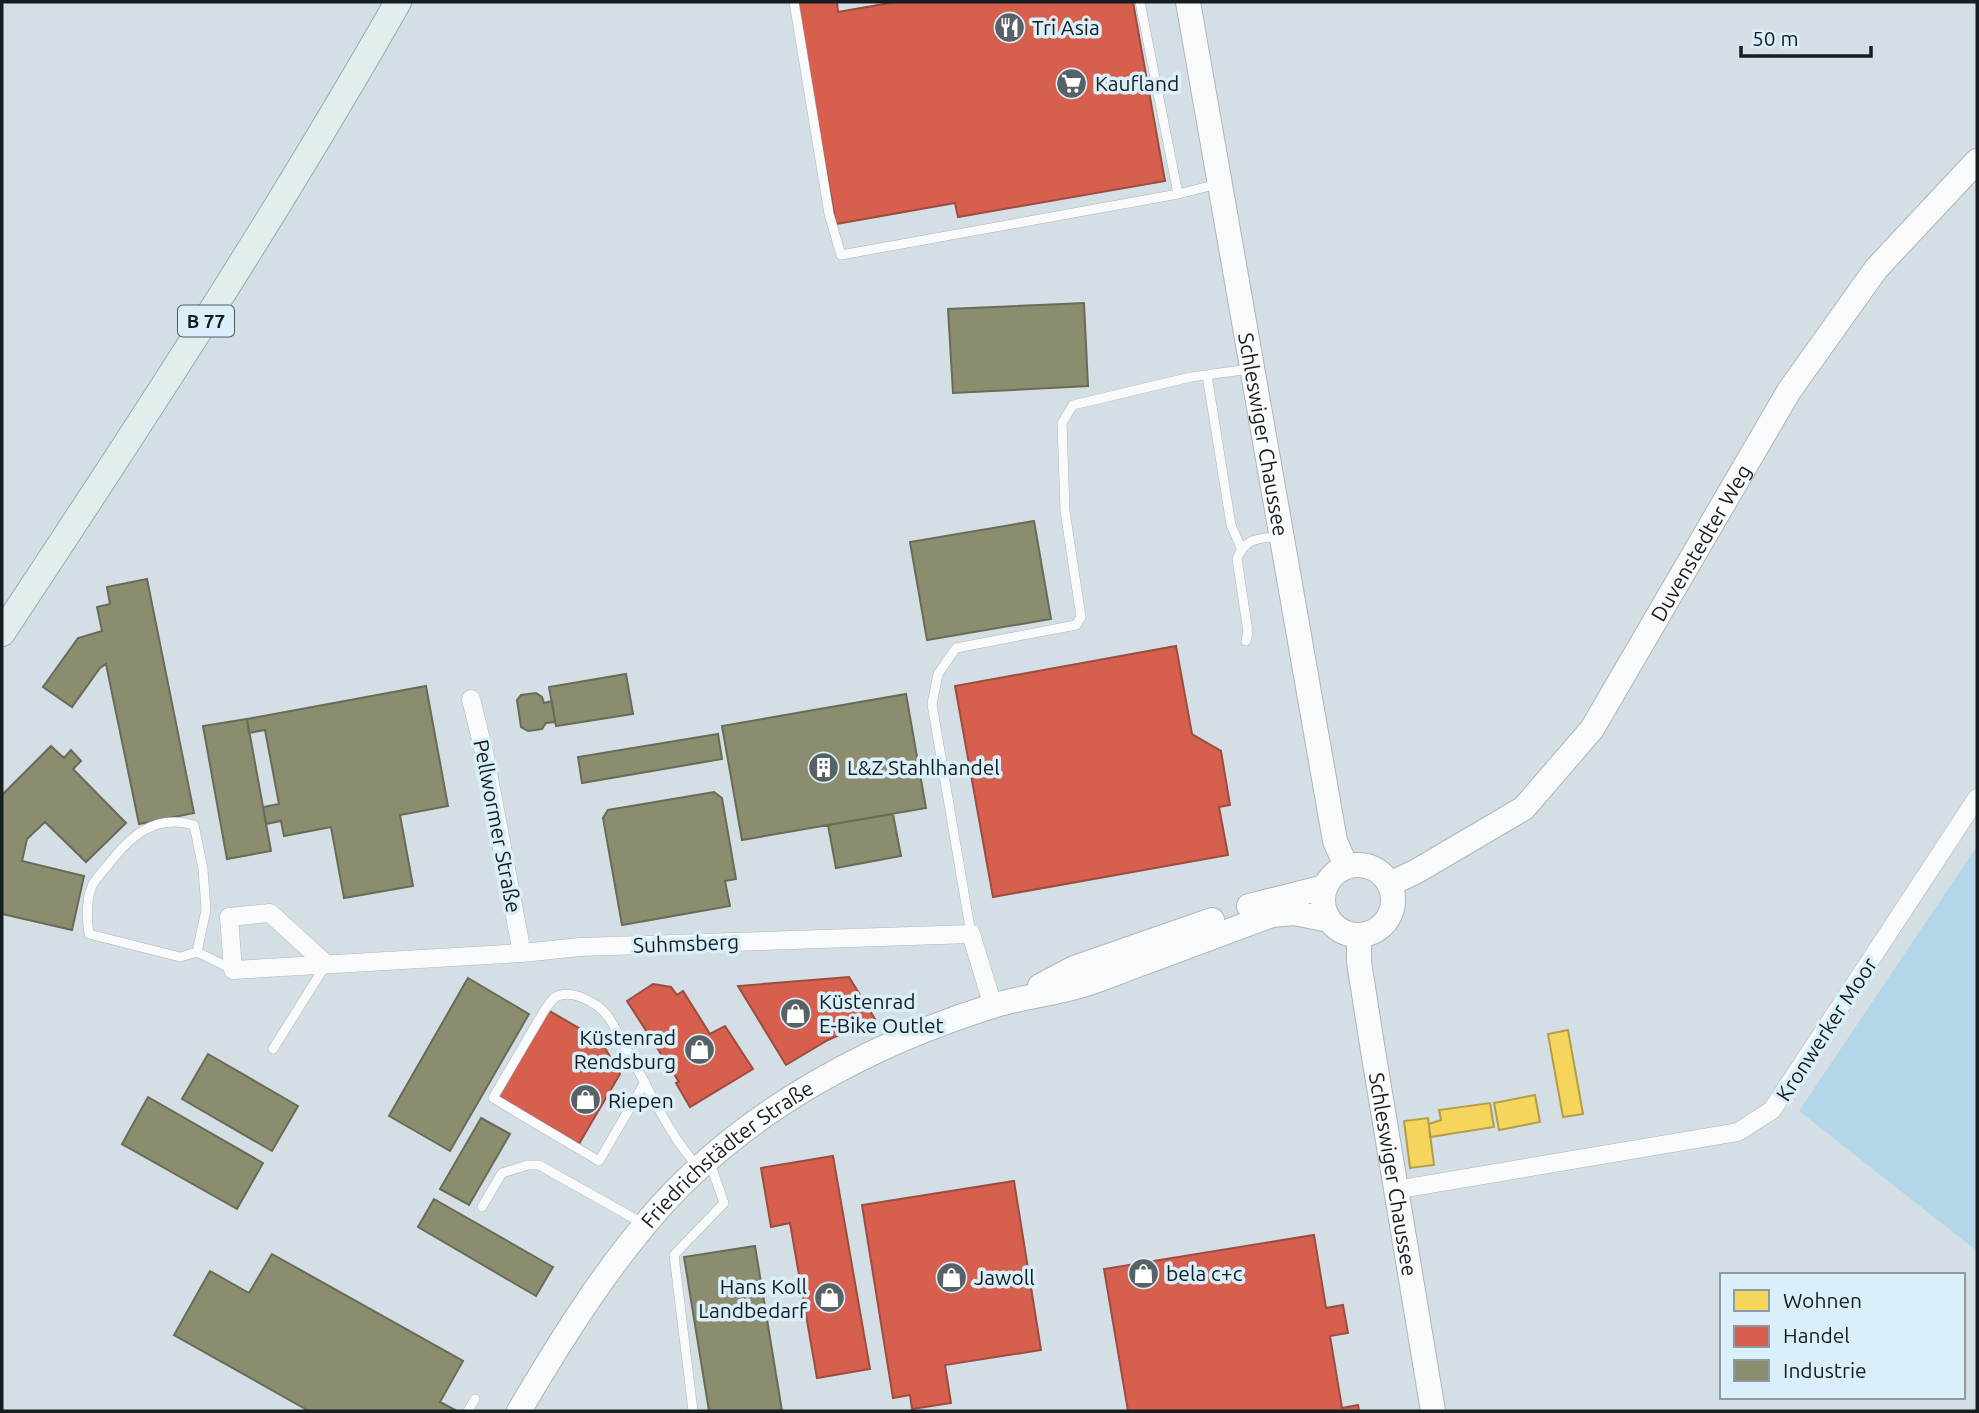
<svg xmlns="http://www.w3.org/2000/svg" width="1979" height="1413" viewBox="0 0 1979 1413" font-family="Ubuntu,sans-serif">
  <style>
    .green { fill: #b3d7e8 }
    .homes { fill: #f6d55c; stroke: #b29e4a; stroke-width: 2 }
    .shops { fill: #d6604d; stroke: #9c4c40; stroke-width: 2 }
    .industry { fill: #8c8c6e; stroke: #686b57; stroke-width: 2 }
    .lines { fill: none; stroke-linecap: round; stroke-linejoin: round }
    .lane-casing { stroke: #adb6bb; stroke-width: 10 }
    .street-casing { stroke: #adb6bb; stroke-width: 19 }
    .secondary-casing { stroke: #adb6bb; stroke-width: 26 }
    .primary-casing { stroke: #96acb0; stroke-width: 28 }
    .lane { stroke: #f9fafb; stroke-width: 9 }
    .street { stroke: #f9fafb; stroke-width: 18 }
    .secondary { stroke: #f9fafb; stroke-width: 24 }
    .primary { stroke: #e2edee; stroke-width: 26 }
    .labels { text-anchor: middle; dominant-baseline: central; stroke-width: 7; stroke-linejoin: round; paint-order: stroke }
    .shield { fill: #daeffa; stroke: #505c62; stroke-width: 2 }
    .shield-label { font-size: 19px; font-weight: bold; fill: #151d21 }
    .poi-label { font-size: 21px; fill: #151d21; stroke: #daeffa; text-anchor: start }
    .street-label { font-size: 21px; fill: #151d21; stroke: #daeffa }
  </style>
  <rect width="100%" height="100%" fill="#d4dfe5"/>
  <path class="green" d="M1977,846V1251L1799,1111Z"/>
  <path class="homes" d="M1568,1030L1583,1114L1563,1117L1548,1034Z
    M1535,1095L1540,1122L1499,1130L1494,1103Z
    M1490,1103L1494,1127L1430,1137L1429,1124L1441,1120L1439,1110Z
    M1428,1118L1434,1165L1410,1168L1404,1121Z"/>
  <path class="shops" d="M796,2H837L838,12L895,2H1133L1165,181L958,217L955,203L836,224Z
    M1176,646L1192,734L1221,751L1230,805L1219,807L1228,855L993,897L955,686Z
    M849,977L875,1019L828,1040L786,1065L738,986Z
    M653,984L671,987L677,995L683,991L710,1034L725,1026L753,1069L690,1107L676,1083L679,1082L627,1001Z
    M548,1010L601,1041L620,1074L579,1144L498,1096Z
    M833,1156L870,1369L817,1378L790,1223L771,1227L761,1168Z
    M1014,1181L1041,1350L945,1365L951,1403L912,1409L910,1395L893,1398L862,1205Z
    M1314,1235L1326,1308L1343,1305L1348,1333L1330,1336L1342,1408L1358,1405L1359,1411H1128L1104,1269Z"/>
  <path class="industry" d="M1084,303L1088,386L953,393L948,309Z
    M1034,521L1051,619L927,640L910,542Z
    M147,579L194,813L139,824L106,664L100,668L72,707L43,687L78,638L102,631L97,607L110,604L107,587Z
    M626,674L633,714L556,726L549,687Z
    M426,686L448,806L400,815L413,886L344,898L331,827L284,836L281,821L266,824L263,807L279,804L265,730L249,733L247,719Z
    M536,693L542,697L544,703L552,701L555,722L546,723L542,729L528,731L521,727L517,700L521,695Z
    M906,694L926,808L742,840L722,726Z
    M247,719L271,851L227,859L203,726Z
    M718,734L722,759L582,783L578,757Z
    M51,746L64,758L71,750L81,761L73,769L126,823L86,862L45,822L27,839L22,861L84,876L72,930L2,914V795Z
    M714,792L722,798L736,879L725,881L730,906L622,925L603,818L608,810Z
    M893,814L901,856L836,868L828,825Z
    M468,978L529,1014L450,1151L389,1116Z
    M208,1054L298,1106L272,1151L182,1099Z
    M148,1097L263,1163L237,1209L122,1144Z
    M481,1118L510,1134L469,1205L440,1189Z
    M434,1199L553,1267L536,1296L418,1227Z
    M755,1246L782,1411H709L684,1257Z
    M272,1254L463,1361L440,1402L457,1411H309L174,1335L210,1271L249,1293Z"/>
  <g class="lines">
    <defs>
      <path id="lane" d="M794,2L829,214L841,255L1178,194
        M1140,2L1178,194L1218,184
        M1207,375L1231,525L1241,548
        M1246,641L1248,632L1237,559C1245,537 1259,539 1279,536
        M971,934L932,704L938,674L956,648L1076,625L1081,617L1065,511L1062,423L1073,405L1191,377L1250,369
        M197,952L180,957L89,934C87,920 86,900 92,886C95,879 103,871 108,865C131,835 155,814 194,825L203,869L206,910L197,952L232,969
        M273,1049L325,966
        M645,1082L599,1161L493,1098L544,1011C547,1007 551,1001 554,998C570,987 597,1003 607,1015C614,1025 620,1038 626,1048C648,1087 669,1136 699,1168
        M482,1207L502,1173L528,1165H539L644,1224
        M468,1411L475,1399
        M693,1411L674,1255L724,1203L710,1163"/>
      <path id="street" d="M471,699L484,752L522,953
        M326,964L270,913L229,917L233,970L522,953L580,947L971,934L993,1006
        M1395,1190L1738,1132L1772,1110L1977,798"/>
      <g id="secondary">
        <path id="s1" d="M1188,2L1335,841L1346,866"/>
        <circle cx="1358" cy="900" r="35"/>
        <path id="s2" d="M1390,884L1417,871L1524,808L1592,729L1789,391L1876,269L1977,161"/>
        <path d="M1249,906L1325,887"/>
        <path id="s3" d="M1359,935V962L1373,1051L1433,1411"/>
        <path d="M1040,986L1074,968L1212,920"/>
        <path id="s4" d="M519,1411C561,1340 605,1269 660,1207C748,1109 872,1043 996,1005C1023,997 1052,994 1079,986C1101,980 1122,970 1143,963C1186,947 1229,931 1272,915L1294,913L1329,920"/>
      </g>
      <path id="primary" d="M2,633C139,426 275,218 398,2"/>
    </defs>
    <use href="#lane" class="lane-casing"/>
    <use href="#street" class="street-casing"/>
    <use href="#secondary" class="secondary-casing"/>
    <use href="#primary" class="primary-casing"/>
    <use href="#lane" class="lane"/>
    <use href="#street" class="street"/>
    <use href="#secondary" class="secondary"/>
    <use href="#primary" class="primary"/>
  </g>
  <defs>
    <symbol id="restaurant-disc" viewBox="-11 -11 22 22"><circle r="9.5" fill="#586166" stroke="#daeffa"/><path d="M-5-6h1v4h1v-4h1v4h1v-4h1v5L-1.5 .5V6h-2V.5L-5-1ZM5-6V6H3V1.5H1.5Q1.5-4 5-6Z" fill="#fff"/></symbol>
    <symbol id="supermarket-disc" viewBox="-11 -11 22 22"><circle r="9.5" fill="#586166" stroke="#daeffa"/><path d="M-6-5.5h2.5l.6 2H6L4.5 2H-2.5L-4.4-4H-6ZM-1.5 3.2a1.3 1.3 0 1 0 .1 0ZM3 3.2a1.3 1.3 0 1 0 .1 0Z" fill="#fff"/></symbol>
    <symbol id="building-disc" viewBox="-11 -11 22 22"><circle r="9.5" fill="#586166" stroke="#daeffa"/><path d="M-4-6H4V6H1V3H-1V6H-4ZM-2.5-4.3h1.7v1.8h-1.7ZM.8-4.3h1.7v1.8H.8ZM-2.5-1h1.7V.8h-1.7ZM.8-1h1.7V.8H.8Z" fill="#fff"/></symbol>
    <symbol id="shop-disc" viewBox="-11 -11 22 22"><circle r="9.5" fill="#586166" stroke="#daeffa"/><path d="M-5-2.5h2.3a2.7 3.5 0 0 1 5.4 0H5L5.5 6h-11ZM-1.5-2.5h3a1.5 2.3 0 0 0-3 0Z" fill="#fff"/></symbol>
  </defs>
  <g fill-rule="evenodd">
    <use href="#restaurant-disc" x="992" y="10" width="35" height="35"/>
    <use href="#supermarket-disc" x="1054" y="66" width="35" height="35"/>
    <use href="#building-disc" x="806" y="750" width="35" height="35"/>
    <use href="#shop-disc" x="778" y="996" width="35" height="35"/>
    <use href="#shop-disc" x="682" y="1032" width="35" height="35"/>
    <use href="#shop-disc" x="568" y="1082" width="35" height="35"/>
    <use href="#shop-disc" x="1126" y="1256" width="35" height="35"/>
    <use href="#shop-disc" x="934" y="1260" width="35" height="35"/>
    <use href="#shop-disc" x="812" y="1280" width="35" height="35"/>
  </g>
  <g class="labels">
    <rect class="shield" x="178" y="305.5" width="56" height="31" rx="5"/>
    <g class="shield-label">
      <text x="206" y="321">B 77</text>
    </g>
    <g class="poi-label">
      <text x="1032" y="27">Tri Asia</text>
      <text x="1095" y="83">Kaufland</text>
      <text x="847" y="767">L&amp;Z Stahlhandel</text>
      <text x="819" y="1001">Küstenrad<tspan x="819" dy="24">E-Bike Outlet</tspan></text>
      <text x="676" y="1037" text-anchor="end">Küstenrad<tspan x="676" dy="24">Rendsburg</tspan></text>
      <text x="608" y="1100">Riepen</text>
      <text x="1166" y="1273">bela c+c</text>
      <text x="974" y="1277">Jawoll</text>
      <text x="807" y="1286" text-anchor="end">Hans Koll<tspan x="807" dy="24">Landbedarf</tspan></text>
    </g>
    <g class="street-label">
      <text stroke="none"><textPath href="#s1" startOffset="439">Schleswiger Chaussee</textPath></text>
      <text stroke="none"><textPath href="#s2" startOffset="474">Duvenstedter Weg</textPath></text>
      <text transform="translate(498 826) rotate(79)">Pellwormer Straße</text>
      <text transform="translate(686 943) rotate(-2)">Suhmsberg</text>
      <text transform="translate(1826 1029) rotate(-57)">Kronwerker Moor</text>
      <text stroke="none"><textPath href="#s4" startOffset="334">Friedrichstädter Straße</textPath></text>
      <text stroke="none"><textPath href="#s3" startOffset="242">Schleswiger Chaussee</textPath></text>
    </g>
  </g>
  <rect width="1979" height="1413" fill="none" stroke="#151d21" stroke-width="7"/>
  <rect x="1720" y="1273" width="245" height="126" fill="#daeffa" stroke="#8b9ba3" stroke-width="2"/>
  <rect x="1734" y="1290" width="35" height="21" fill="#f6d55c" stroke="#8b9ba3" stroke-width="2"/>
  <text x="1783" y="1308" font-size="21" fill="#151d21">Wohnen</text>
  <rect x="1734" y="1326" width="35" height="21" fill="#d6604d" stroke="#8b9ba3" stroke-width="2"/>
  <text x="1783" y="1343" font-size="21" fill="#151d21">Handel</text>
  <rect x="1734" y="1360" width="35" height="21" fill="#8c8c6e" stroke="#8b9ba3" stroke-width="2"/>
  <text x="1783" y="1378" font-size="21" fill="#151d21">Industrie</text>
  <path d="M1741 46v10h130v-10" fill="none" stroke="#151d21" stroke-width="3.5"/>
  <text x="1752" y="46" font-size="21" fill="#151d21" stroke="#daeffa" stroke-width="5" paint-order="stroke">50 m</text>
</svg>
